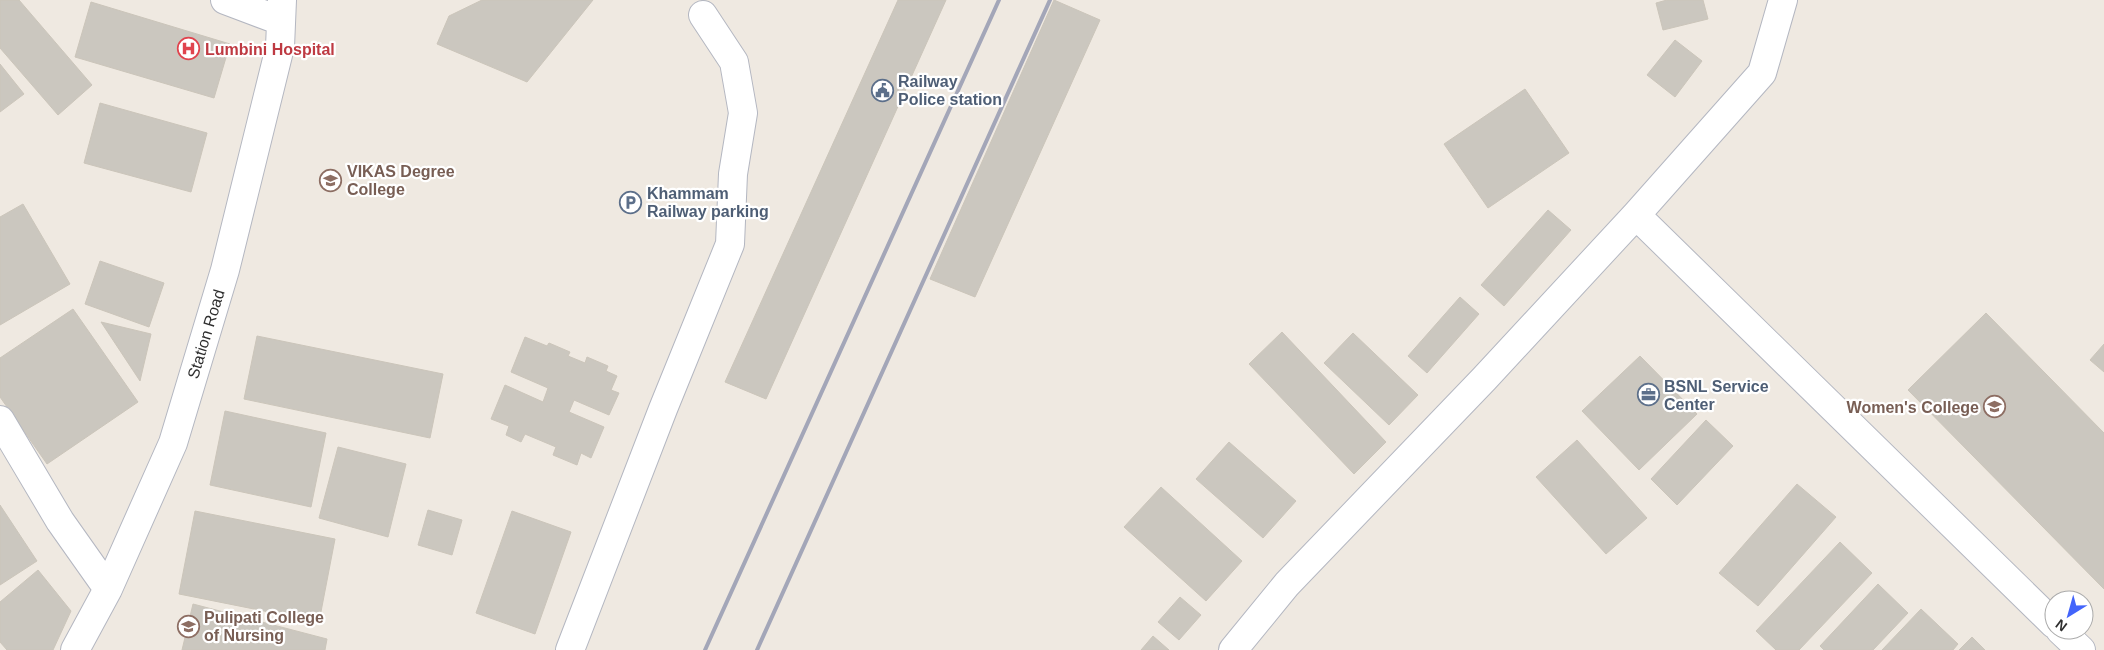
<svg xmlns="http://www.w3.org/2000/svg" width="2104" height="650" viewBox="0 0 2104 650" font-family="Arial,sans-serif">
  <style>
    .building { fill: #cbc7bf; stroke: #cbc5ba }
    .lines { fill: none; stroke-linecap: round; stroke-linejoin: round }
    .street-casing { stroke: #b4b7c1; stroke-width: 30 }
    .street { stroke: #fff; stroke-width: 28 }
    .rail { stroke: #a3a6b8; stroke-width: 4 }
    .labels { text-anchor: middle; dominant-baseline: central; stroke-width: 4.5; stroke-linejoin: round; paint-order: stroke }
    .health-label { font-size: 16px; font-weight: bold; fill: #be3a42; stroke: #fff; text-anchor: start }
    .service-label { font-size: 16px; font-weight: bold; fill: #4e5e75; stroke: #fff; text-anchor: start }
    .education-label { font-size: 16px; font-weight: bold; fill: #785e54; stroke: #fff; text-anchor: start }
    .street-label { font-size: 16px; fill: #2e2e2e; stroke: #fff }
  </style>
  <rect width="100%" height="100%" fill="#efe9e1"/>
  <path class="building" d="M0,0H19L92,85L58,115L0,48Z
    M482,0H593L527,82L437,44L449,16Z
    M898,0H946L766,399L725,382Z
    M1054,0L1100,20L975,297L930,279Z
    M1667,0H1703L1708,19L1663,30L1656,3Z
    M91,2L230,44L214,98L75,57Z
    M1675,40L1702,61L1675,97L1647,75Z
    M0,64L24,94L0,112Z
    M1525,89L1569,153L1488,208L1444,144Z
    M100,103L207,133L191,192L84,163Z
    M23,204L70,284L0,325V217Z
    M1548,210L1571,230L1504,306L1481,285Z
    M100,261L164,283L149,327L85,304Z
    M1460,297L1479,314L1427,373L1408,356Z
    M73,309L138,402L47,464L0,397V358Z
    M1986,313L2104,433V589L1908,390Z
    M101,322L151,334L140,381Z
    M1282,332L1386,442L1354,474L1249,364Z
    M1353,333L1418,395L1389,425L1324,363Z
    M257,336L443,374L430,438L244,399Z
    M525,337L547,346L549,343L570,352L568,356L585,363L587,357L608,366L606,371L617,376L611,390L619,393L609,415L574,400L569,412L604,427L591,458L581,453L577,465L553,455L556,447L525,434L521,442L506,435L509,426L491,419L505,385L543,402L548,388L511,372Z
    M2104,344V372L2090,360Z
    M1640,356L1697,414L1639,470L1582,411Z
    M225,411L326,433L311,507L210,485Z
    M1706,420L1733,446L1677,505L1651,479Z
    M1577,440L1647,518L1606,554L1536,477Z
    M1229,442L1296,501L1263,538L1196,479Z
    M338,447L406,464L388,537L319,518Z
    M1797,484L1836,517L1758,606L1719,573Z
    M1161,487L1242,561L1206,601L1124,527Z
    M0,505L37,561L0,585Z
    M428,510L462,520L452,555L418,545Z
    M195,511L335,539L319,622L179,594Z
    M512,511L571,532L535,634L476,613Z
    M1840,542L1872,573L1799,650H1776L1756,631Z
    M38,570L71,611L53,650H7L0,642V602Z
    M1878,584L1908,613L1873,650H1824L1820,646Z
    M1180,597L1201,615L1179,640L1158,622Z
    M193,604L327,639L325,650H182Z
    M1921,609L1958,644L1953,650H1882Z
    M1153,636L1169,650H1141Z
    M1972,637L1985,650H1959Z"/>
  <g class="lines">
    <defs>
      <path id="street" d="M225,0L281,21
        M1636,215L2054,624
        M0,420L60,521L108,589
        M2060,630L2081,650
        M75,650L108,589L173,443L225,270L280,47L282,0
        M570,650L663,409L730,244L733,174L743,113L734,62L703,15
        M1233,650L1287,584L1484,379L1636,215L1762,73L1783,0"/>
    </defs>
    <use href="#street" class="street-casing"/>
    <use href="#street" class="street"/>
    <path class="rail" d="M705,650L999,0
      M757,650L1050,0"/>
  </g>
  <defs>
    <symbol id="hospital-ring" viewBox="-11 -11 22 22"><circle r="9.5" fill="#fff" stroke="#e0444e" stroke-width="1.5"/><path d="M-5-5h3v3.5h4V-5h3V5h-3V1.5h-4V5h-3Z" fill="#e0444e"/></symbol>
    <symbol id="civic-ring" viewBox="-11 -11 22 22"><circle r="9.5" fill="#fff" stroke="#5c6f8a" stroke-width="1.5"/><path d="M-.6-6.5H3V-4.5H.6V-3L4-1V1h2V6H-6V1h2V-1L-.6-3ZM-1.2 2.5V6h2.4V2.5Z" fill="#5c6f8a"/></symbol>
    <symbol id="university-ring" viewBox="-11 -11 22 22"><circle r="9.5" fill="#fff" stroke="#8d6e63" stroke-width="1.5"/><path d="M0-5L7-2L0 1L-7-2ZM-4 1L0 2.5L4 1V4Q0 6-4 4Z" fill="#8d6e63"/></symbol>
    <symbol id="parking-ring" viewBox="-11 -11 22 22"><circle r="9.5" fill="#fff" stroke="#5c6f8a" stroke-width="1.5"/><path d="M-3.5-5.5H1a3.5 3.5 0 0 1 0 7H-1V5.5H-3.5ZM-1-3.4V-.6H.8a1.4 1.4 0 0 0 0-2.8Z" fill="#5c6f8a"/></symbol>
    <symbol id="office-ring" viewBox="-11 -11 22 22"><circle r="9.5" fill="#fff" stroke="#5c6f8a" stroke-width="1.5"/><path d="M-6-3h4V-5.5h4V-3h4V5H-6ZM-1-4.5V-3h2v-1.5ZM-6 0V1H6V0Z" fill="#5c6f8a"/></symbol>
  </defs>
  <g fill-rule="evenodd">
    <use href="#hospital-ring" x="176" y="36" width="25" height="25"/>
    <use href="#civic-ring" x="870" y="78" width="25" height="25"/>
    <use href="#university-ring" x="318" y="168" width="25" height="25"/>
    <use href="#parking-ring" x="618" y="190" width="25" height="25"/>
    <use href="#office-ring" x="1636" y="382" width="25" height="25"/>
    <use href="#university-ring" x="1982" y="394" width="25" height="25"/>
    <use href="#university-ring" x="176" y="614" width="25" height="25"/>
  </g>
  <g class="labels">
    <g class="health-label">
      <text x="205" y="49">Lumbini Hospital</text>
    </g>
    <g class="service-label">
      <text x="898" y="81">Railway<tspan x="898" dy="18">Police station</tspan></text>
      <text x="647" y="193">Khammam<tspan x="647" dy="18">Railway parking</tspan></text>
      <text x="1664" y="386">BSNL Service<tspan x="1664" dy="18">Center</tspan></text>
    </g>
    <g class="education-label">
      <text x="347" y="171">VIKAS Degree<tspan x="347" dy="18">College</tspan></text>
      <text x="1979" y="407" text-anchor="end">Women's College</text>
      <text x="204" y="617">Pulipati College<tspan x="204" dy="18">of Nursing</tspan></text>
    </g>
    <g class="street-label">
      <text transform="translate(206 334) rotate(-73)">Station Road</text>
    </g>
  </g>
  <g transform="translate(2069 615) rotate(217)"><circle r="24" fill="#ffffff" stroke="#ababab"/>
  <path d="M0-4L9 19L0 12L-9 19Z" fill="#4264fb"/>
  <text y="-8" font-size="14" font-weight="bold" text-anchor="middle" fill="#2e2e2e">N</text>
  </g>
</svg>
